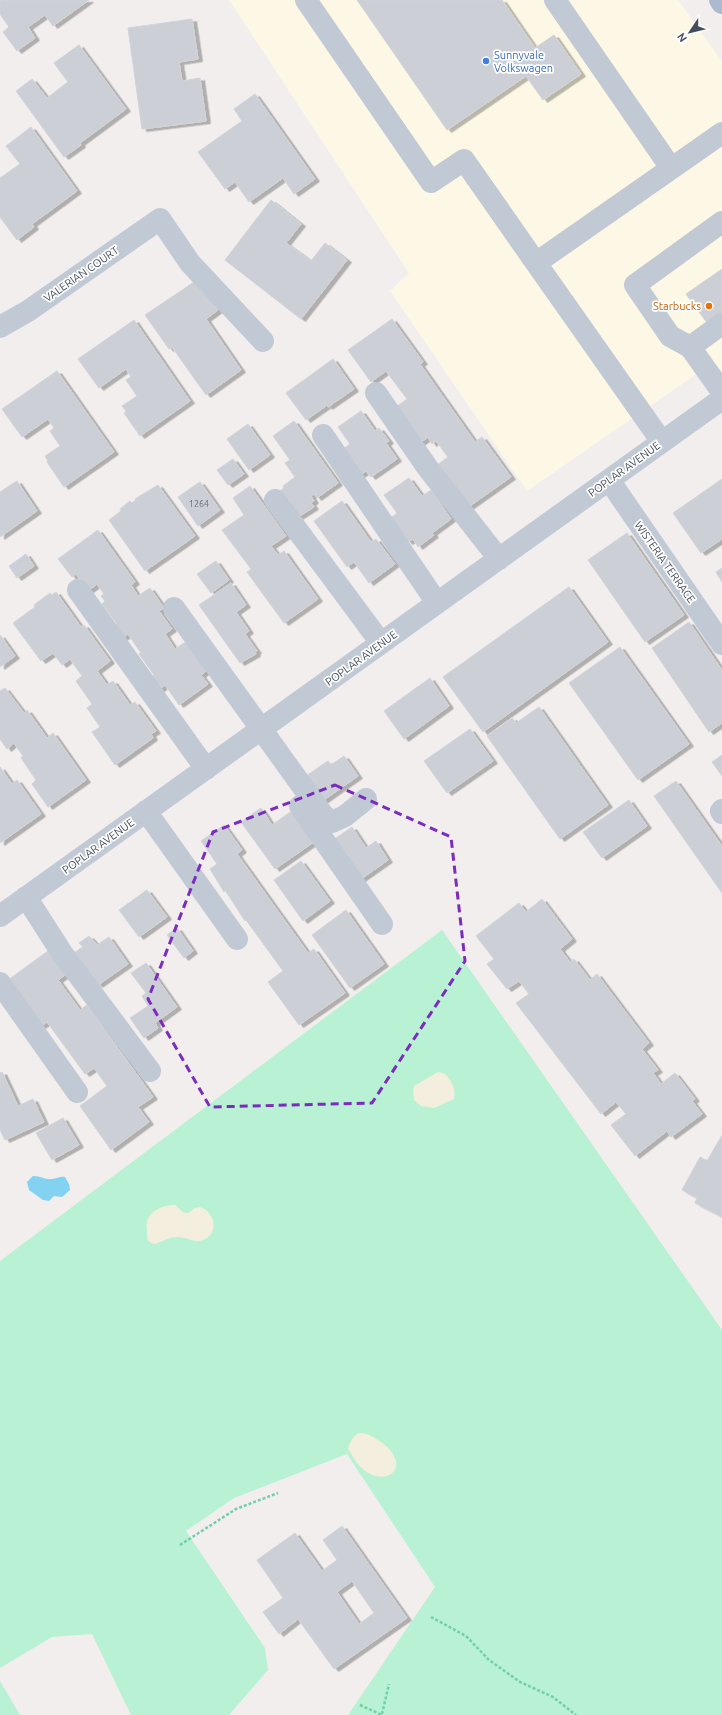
<svg xmlns="http://www.w3.org/2000/svg" width="722" height="1715" viewBox="0 0 722 1715" font-family="Ubuntu,sans-serif">
  <style>
    .commercial { fill: #fdf8e5 }
    .green { fill: #b8f1d3 }
    .sand { fill: #f3eedd }
    .water { fill: #83d2f1 }
    .building { fill: #cccfd6; stroke: #d1d3da; fill-rule: evenodd; filter: url(#shadow) }
    .lines { fill: none; stroke-linecap: round; stroke-linejoin: round }
    .path { stroke: #6ed1a8; stroke-width: 2.5; stroke-dasharray: 3 2; stroke-linecap: butt }
    .minor { stroke: #c0c9d4; stroke-width: 22 }
    .major { stroke: #abbacf; stroke-width: 22 }
    .marked { fill: none; stroke: #7b2cbf; stroke-width: 3; stroke-dasharray: 8 5; stroke-linejoin: round }
    .shop-dot { fill: #3f7fe0; stroke: #fff; stroke-width: 1.5 }
    .food-dot { fill: #e8710a; stroke: #fff; stroke-width: 1.5 }
    .labels { text-anchor: middle; dominant-baseline: central; stroke-width: 3.5; stroke-linejoin: round; paint-order: stroke }
    .number-label { font-size: 9px; fill: #676f7a }
    .shop-label { font-size: 11px; fill: #366cbe; stroke: #fff; text-anchor: start }
    .street-label { font-size: 11px; fill: #454f5c; stroke: #fff }
    .food-label { font-size: 11px; fill: #c56008; stroke: #fff; text-anchor: end }
  </style>
  <defs>
    <filter id="shadow"><feDropShadow dx="4.5" dy="2.5" stdDeviation="0" flood-color="#0004"/></filter>
  </defs>
  <rect width="100%" height="100%" fill="#f1eeed"/>
  <path class="commercial" d="M229,0H678L722,61V388L708,366L527,491L390,291L409,273Z"/>
  <path class="green" d="M442,930L722,1330V1715H348L435,1587L347,1454L234,1498L186,1531L265,1648L268,1670L229,1715H131L92,1634L52,1637L0,1668V1261Z
    M0,1681L20,1715H0Z"/>
  <path class="sand" d="M438,1072L445,1074C452,1081 456,1089 454,1099L434,1108L421,1106L414,1100L413,1090L414,1086Z
    M175,1205L183,1212L188,1213L195,1208L200,1207C217,1213 219,1237 200,1241C192,1242 186,1237 178,1237C169,1237 162,1242 154,1244C147,1242 147,1239 147,1232C147,1229 146,1226 147,1223C149,1210 164,1205 175,1205Z
    M359,1433C369,1433 373,1437 381,1442C412,1464 390,1488 365,1471C357,1465 353,1456 348,1449C350,1442 352,1437 359,1433Z"/>
  <path class="water" d="M33,1176C41,1176 46,1180 52,1179C57,1179 60,1176 65,1177L69,1184L70,1190L62,1197L54,1196L49,1201L43,1200L29,1190L27,1182Z"/>
  <path class="building" d="M0,0H89L53,26L45,15L28,27L35,38L17,51L3,32L9,27L0,14Z
    M357,0H502L535,48L554,35L581,74L543,100L526,76L447,130Z
    M192,19L198,59L179,62L182,81L200,78L206,121L142,129L128,28Z
    M79,45L126,109L80,143L81,145L64,157L16,91L32,79L47,98L68,82L54,63Z
    M255,94L315,179L294,194L283,178L249,202L235,182L225,189L198,152L242,121L234,109Z
    M31,127L77,191L32,224L34,227L17,240L0,217V178L20,164L6,146Z
    M271,200L301,224L286,243L311,261L325,243L347,260L301,319L225,260Z
    M722,269V318L710,327L686,294Z
    M197,280L218,310L206,319L241,370L206,395L172,347L169,349L145,315Z
    M392,319L423,362L420,364L475,442L482,437L511,477L467,508L436,466L448,457L436,441L432,444L428,437L420,443L395,408L407,399L386,371L371,382L348,350Z
    M134,320L190,401L140,436L124,413L126,411L122,406L137,396L126,380L131,377L126,369L99,388L78,359Z
    M333,359L354,389L328,407L324,401L323,402L326,406L306,420L286,393Z
    M57,371L114,452L64,487L47,462L48,461L45,456L60,446L50,431L54,428L48,419L22,437L2,409Z
    M361,411L375,431L379,428L389,441L386,443L397,459L371,477L366,471L360,475L342,450L350,444L338,427Z
    M294,421L338,483L317,498L314,494L311,496L314,501L311,503L314,507L298,517L280,491L284,488L283,486L295,477L285,463L290,460L273,436Z
    M248,424L270,455L249,470L227,439Z
    M233,459L244,474L228,485L217,470Z
    M409,478L422,496L431,490L451,519L432,533L434,535L418,547L413,539L408,542L391,518L397,513L384,495Z
    M722,479V539L701,553L673,513Z
    M17,481L37,511L0,537V492Z
    M200,482L220,510L198,526L178,497Z
    M158,485L195,536L145,571L109,520L121,511L120,509L130,501L132,503L136,500L135,499Z
    M250,486L286,536L271,546L278,555L284,551L318,599L284,623L247,572L251,569L222,530L244,515L233,498Z
    M342,501L371,542L376,539L395,564L369,583L354,562L347,567L314,521Z
    M98,530L135,582L131,585L138,596L150,588L164,608L159,611L172,629L165,634L175,649L187,641L207,670L201,675L208,684L179,705L165,685L159,690L150,677L154,675L139,654L141,653L128,634L121,639L113,627L117,624L102,604L105,601L101,596L104,594L97,584L88,591L76,574L72,577L58,559Z
    M627,533L684,615L645,642L588,560Z
    M26,554L34,566L17,578L9,566Z
    M216,561L229,580L211,593L197,574Z
    M722,568V582L716,572Z
    M231,583L246,605L236,612L249,631L245,634L257,651L255,652L256,654L240,663L199,605Z
    M569,587L608,642L483,732L443,677Z
    M56,592L81,627L84,625L110,661L97,671L107,685L113,681L130,705L135,702L156,731L151,734L153,738L115,765L92,732L100,727L87,708L92,704L76,681L82,676L70,659L62,665L53,653L41,661L13,623L35,607L34,605L50,593L52,595Z
    M689,622L722,670V723L709,732L652,648Z
    M0,635L15,656L0,667Z
    M620,647L689,744L638,780L569,683Z
    M430,678L449,706L404,739L384,711Z
    M5,688L24,713L27,710L47,738L53,733L86,780L48,807L32,784L36,780L21,758L23,756L14,743L7,749L0,739V691Z
    M539,707L608,805L560,839L487,736L512,718L516,723Z
    M470,729L493,761L447,793L424,761Z
    M722,755V776L712,762Z
    M344,756L358,776L321,802L303,778L328,761L331,765Z
    M0,767L12,784L17,780L41,814L0,843Z
    M676,781L722,846V893L654,796Z
    M629,800L647,826L602,858L583,832Z
    M261,808L272,825L296,808L318,839L275,869L241,822Z
    M224,825L242,850L237,854L308,953L314,949L345,993L299,1025L268,982L283,971L246,920L245,921L225,890L224,892L210,869L217,864L201,841Z
    M352,827L366,848L376,841L388,860L361,879L333,840Z
    M301,861L330,901L303,921L274,880Z
    M147,890L167,917L139,937L119,910Z
    M542,899L572,939L560,949L570,962L574,959L590,980L597,974L649,1043L642,1049L658,1070L653,1073L661,1084L675,1073L695,1099L692,1101L702,1114L671,1137L667,1131L635,1156L611,1125L626,1114L616,1102L601,1114L516,1003L529,994L519,981L507,989L487,964L494,959L476,936L519,903L526,912Z
    M346,910L384,964L350,988L312,935Z
    M177,928L193,951L184,958L167,935Z
    M89,936L97,945L109,937L128,964L98,985L75,952L83,947L79,943Z
    M48,951L65,975L58,980L80,1010L87,1005L153,1097L138,1107L149,1122L111,1150L80,1106L107,1086L94,1068L85,1074L47,1022L41,1026L8,980Z
    M146,963L177,1007L155,1023L158,1028L144,1038L130,1018L148,1006L142,996L146,993L131,973Z
    M2,1072L18,1106L33,1099L44,1122L5,1140L0,1130V1073Z
    M63,1118L79,1145L52,1160L36,1133Z
    M722,1135V1217L695,1203L697,1198L682,1190L700,1157L707,1161Z
    M342,1526L407,1618L334,1669L298,1619L279,1634L263,1612L283,1598L257,1560L295,1533L322,1571L337,1560L323,1540ZM352,1581L374,1613L359,1624L337,1592Z"/>
  <g class="lines">
    <path class="path" d="M180,1545L236,1509L278,1493
      M431,1617L466,1636L489,1660L520,1682L553,1697L576,1715
      M360,1705L382,1715
      M382,1714L389,1684"/>
    <path class="minor" d="M306,0L431,182L464,160L536,263
      M555,0L671,168
      M722,222L635,285L670,336L690,347L722,392
      M0,327L28,311L160,219L190,263L263,341
      M690,347L722,324
      M376,393L427,467L499,559
      M323,435L437,603
      M662,442L536,263L722,133
      M609,480L722,644
      M275,500L381,643
      M78,590L206,769
      M174,608L323,815L332,822L345,816L366,799
      M300,806L382,924
      M722,810L721,811L722,813
      M146,811L237,939
      M26,897L62,953L150,1071
      M0,916L722,399
      M0,983L77,1092"/>
    <path class="major" d="M720,0L722,3"/>
  </g>
  <path class="marked" d="M335,785L451,837L465,961L372,1103L210,1107L148,999L213,832Z"/>
  <circle class="shop-dot" cx="486" cy="61" r="4"/>
  <circle class="food-dot" cx="709" cy="306" r="4"/>
  <g class="labels">
    <g class="number-label">
      <text x="199" y="504">1264</text>
    </g>
    <g class="shop-label">
      <text x="494" y="55">Sunnyvale<tspan x="494" dy="13">Volkswagen</tspan></text>
    </g>
    <g class="street-label">
      <text transform="translate(81 274) rotate(-35)">VALERIAN COURT</text>
      <text transform="translate(624 469) rotate(-36)">POPLAR AVENUE</text>
      <text transform="translate(665 562) rotate(55)">WISTERIA TERRACE</text>
      <text transform="translate(361 658) rotate(-36)">POPLAR AVENUE</text>
      <text transform="translate(98 846) rotate(-36)">POPLAR AVENUE</text>
    </g>
    <g class="food-label">
      <text x="701" y="306">Starbucks</text>
    </g>
  </g>
  <g transform="translate(690 32) rotate(235)" stroke="#ffffff" stroke-width="3" paint-order="stroke">
  <path d="M0-3L7 15L0 10L-7 15Z" fill="#454f5c"/>
  <text y="-6" font-size="11" font-weight="bold" text-anchor="middle" fill="#454f5c">N</text>
  </g>
</svg>
